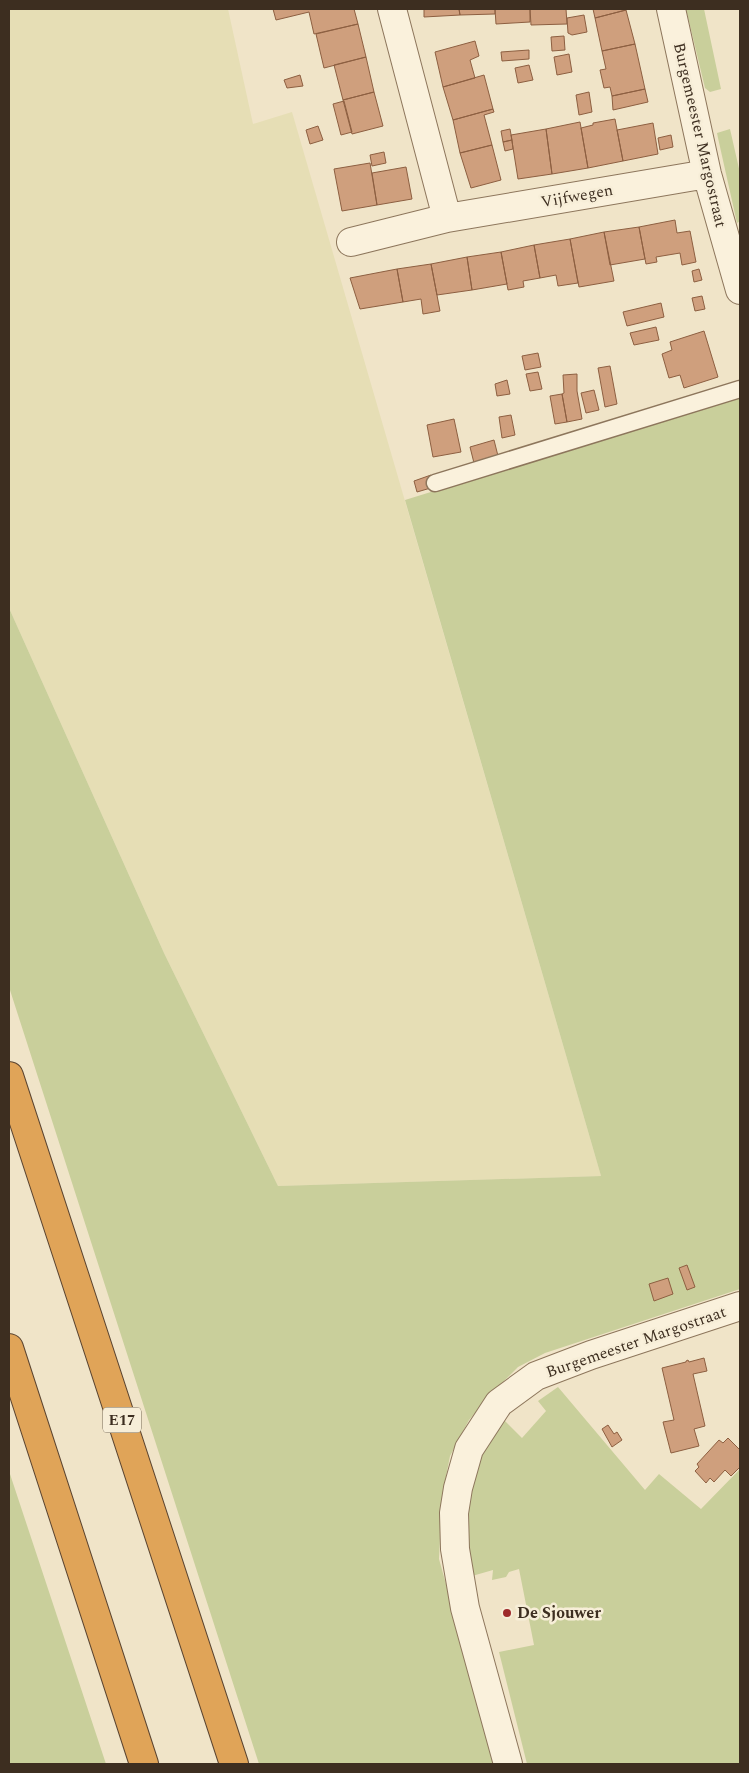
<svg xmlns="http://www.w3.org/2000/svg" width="749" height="1773" viewBox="0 0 749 1773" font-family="Spectral,serif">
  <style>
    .farmland { fill: #e6deb5 }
    .green { fill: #c9cf9b }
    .building { fill: #cf9f7d; stroke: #8d5f41 }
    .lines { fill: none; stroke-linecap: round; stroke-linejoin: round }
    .lane-casing { stroke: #8d765c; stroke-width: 19 }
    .street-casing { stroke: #8d765c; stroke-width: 30 }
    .highway-casing { stroke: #5b4430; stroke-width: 30 }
    .lane { stroke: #faf1dc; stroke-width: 16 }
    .street { stroke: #faf1dc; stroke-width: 28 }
    .highway { stroke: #e0a458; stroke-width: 28 }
    .poi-dot { fill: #9e2a2b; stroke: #f7eed8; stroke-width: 2 }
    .labels { text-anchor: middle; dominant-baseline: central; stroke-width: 5; stroke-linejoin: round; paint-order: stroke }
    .shield { fill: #f7eed8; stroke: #756857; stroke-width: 1 }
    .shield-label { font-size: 15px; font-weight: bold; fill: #3d2e20 }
    .street-label { font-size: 16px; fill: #3d2e20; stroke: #f7eed8 }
    .poi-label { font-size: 16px; font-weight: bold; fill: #3d2e20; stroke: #f7eed8; text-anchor: start }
  </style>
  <rect width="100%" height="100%" fill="#f0e4c8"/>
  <path class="farmland" d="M9,9H228L253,124L292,112L601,1176L278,1186L164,953L9,608Z"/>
  <path class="green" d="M686,9H704L721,89L710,92L705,88Z
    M730,129L740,173V221L737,223L718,138L717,133Z
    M740,396V1289L545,1353L518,1367L492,1393L469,1420L450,1456L442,1497L439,1559L496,1764H259L9,987V608L164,953L278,1186L601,1176L405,500Z
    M558,1387L645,1490L659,1474L701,1509L740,1469V1764H527L499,1652L534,1645L519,1569L509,1572L506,1577L492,1580L493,1570L472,1576C465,1546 458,1487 473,1459C481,1444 492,1431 501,1417L522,1438L546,1411L538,1401Z
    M9,1471L106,1764H9Z"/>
  <path class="building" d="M273,9H354L358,24L314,34L309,12L276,20Z
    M424,9H459L460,15L424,17Z
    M459,9H495V14L460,15Z
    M495,9H530V22L496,24Z
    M530,9H566L567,24L531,25Z
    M593,9H626V10L595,18Z
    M626,10L635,44L602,51L595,18Z
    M584,15L587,32L572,35L568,33L567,18Z
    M358,24L366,57L324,68L316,34Z
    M564,36L565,50L552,51L551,37Z
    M475,41L479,56L470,60L475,78L443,87L435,52Z
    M635,44L645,89L612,96L610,87L604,88L600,70L606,69L602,51Z
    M529,50V59L502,61L501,52Z
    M569,54L572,72L557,75L554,57Z
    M366,57L374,92L343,100L334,65Z
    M529,65L533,80L518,83L515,68Z
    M300,75L303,86L287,88L284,80Z
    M484,75L493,109L453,120L443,87Z
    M645,89L648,102L613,110L612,96Z
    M374,92L383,126L352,134L343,100Z
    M589,92L592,112L579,115L576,95Z
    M344,101L352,132L341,135L333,104Z
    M493,109L494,112L484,115L492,145L460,153L453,120Z
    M615,119L623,161L588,168L581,128L593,125V123Z
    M580,122L588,168L552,174L546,129Z
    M653,123L658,154L623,161L617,130Z
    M318,126L323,140L310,144L306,130Z
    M510,129L512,140L503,142L501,131Z
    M546,129L552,174L518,179L511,135Z
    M671,135L673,147L660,150L658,138Z
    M512,140L513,149L505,151L503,142Z
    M492,145L501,180L471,188L460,153Z
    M384,152L386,163L372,166L370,155Z
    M370,163L377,205L342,211L334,169Z
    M406,167L412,199L377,205L372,173Z
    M675,220L677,233L690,231L696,262L682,265L680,253L656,257L657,262L646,264L639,227Z
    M639,227L645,259L610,265L604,232Z
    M604,232L614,281L579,287L570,239Z
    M570,239L578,283L558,286L556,275L540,278L534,245Z
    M534,245L540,278L523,281L524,287L508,290L501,252Z
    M501,252L507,284L472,290L467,257Z
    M467,257L472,290L437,295L431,264Z
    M431,264L440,311L423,314L421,299L403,302L397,269Z
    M397,269L403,302L360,309L350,278Z
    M699,269L702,280L694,282L692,271Z
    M702,296L705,309L695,311L692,298Z
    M661,303L664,317L627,326L623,312Z
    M656,327L659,340L634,345L630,333Z
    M704,331L718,377L684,388L680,375L669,378L662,354L672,350L670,342Z
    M538,353L541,367L525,370L522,356Z
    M610,366L617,404L605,407L598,368Z
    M538,372L542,389L530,391L526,374Z
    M577,374V391L582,419L567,422L562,394L564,393L563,375Z
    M507,380L510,394L497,396L495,384Z
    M594,390L599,410L586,413L581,393Z
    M562,394L567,422L555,424L550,396Z
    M511,415L515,435L502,438L499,417Z
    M454,419L461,452L433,457L427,425Z
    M494,440L498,456L474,463L470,447Z
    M431,475L434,487L417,492L414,481Z
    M687,1265L695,1287L687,1290L679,1268Z
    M668,1278L673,1294L654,1301L649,1284Z
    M704,1358L707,1371L693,1374L705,1426L694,1429L699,1446L671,1453L663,1422L674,1420L662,1368L686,1362V1361L688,1360L689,1362Z
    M608,1425L614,1434L617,1432L622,1440L612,1447L602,1429Z
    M728,1438L739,1449L740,1448V1467L731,1476L725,1470L714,1482L710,1478L706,1483L695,1471L699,1467L697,1464L719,1440L723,1443Z"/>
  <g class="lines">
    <defs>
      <path id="lane" d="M435,483L740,389"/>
      <path id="street" d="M392,9L447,218
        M671,9L707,174L740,290
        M351,242L447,218L707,174
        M508,1764L465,1608L455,1549L454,1513L458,1488L469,1449L499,1403L536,1376L591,1355L740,1306"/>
      <path id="highway" d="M9,1076L234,1764
        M9,1348L144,1764"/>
    </defs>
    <use href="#lane" class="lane-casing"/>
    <use href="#street" class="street-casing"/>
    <use href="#highway" class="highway-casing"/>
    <use href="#lane" class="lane"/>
    <use href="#street" class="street"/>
    <use href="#highway" class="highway"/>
  </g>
  <circle class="poi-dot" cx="507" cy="1613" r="5"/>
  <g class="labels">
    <rect class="shield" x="103" y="1407.5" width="38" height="25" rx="4"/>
    <g class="shield-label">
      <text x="122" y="1420">E17</text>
    </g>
    <g class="street-label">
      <text transform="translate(700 135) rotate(77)">Burgemeester Margostraat</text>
      <text transform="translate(577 196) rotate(-10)">Vijfwegen</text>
      <text transform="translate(636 1342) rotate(-19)">Burgemeester Margostraat</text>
    </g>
    <g class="poi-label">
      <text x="517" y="1613">De Sjouwer</text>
    </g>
  </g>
  <rect width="749" height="1773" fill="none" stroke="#3d2e20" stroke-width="20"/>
</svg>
